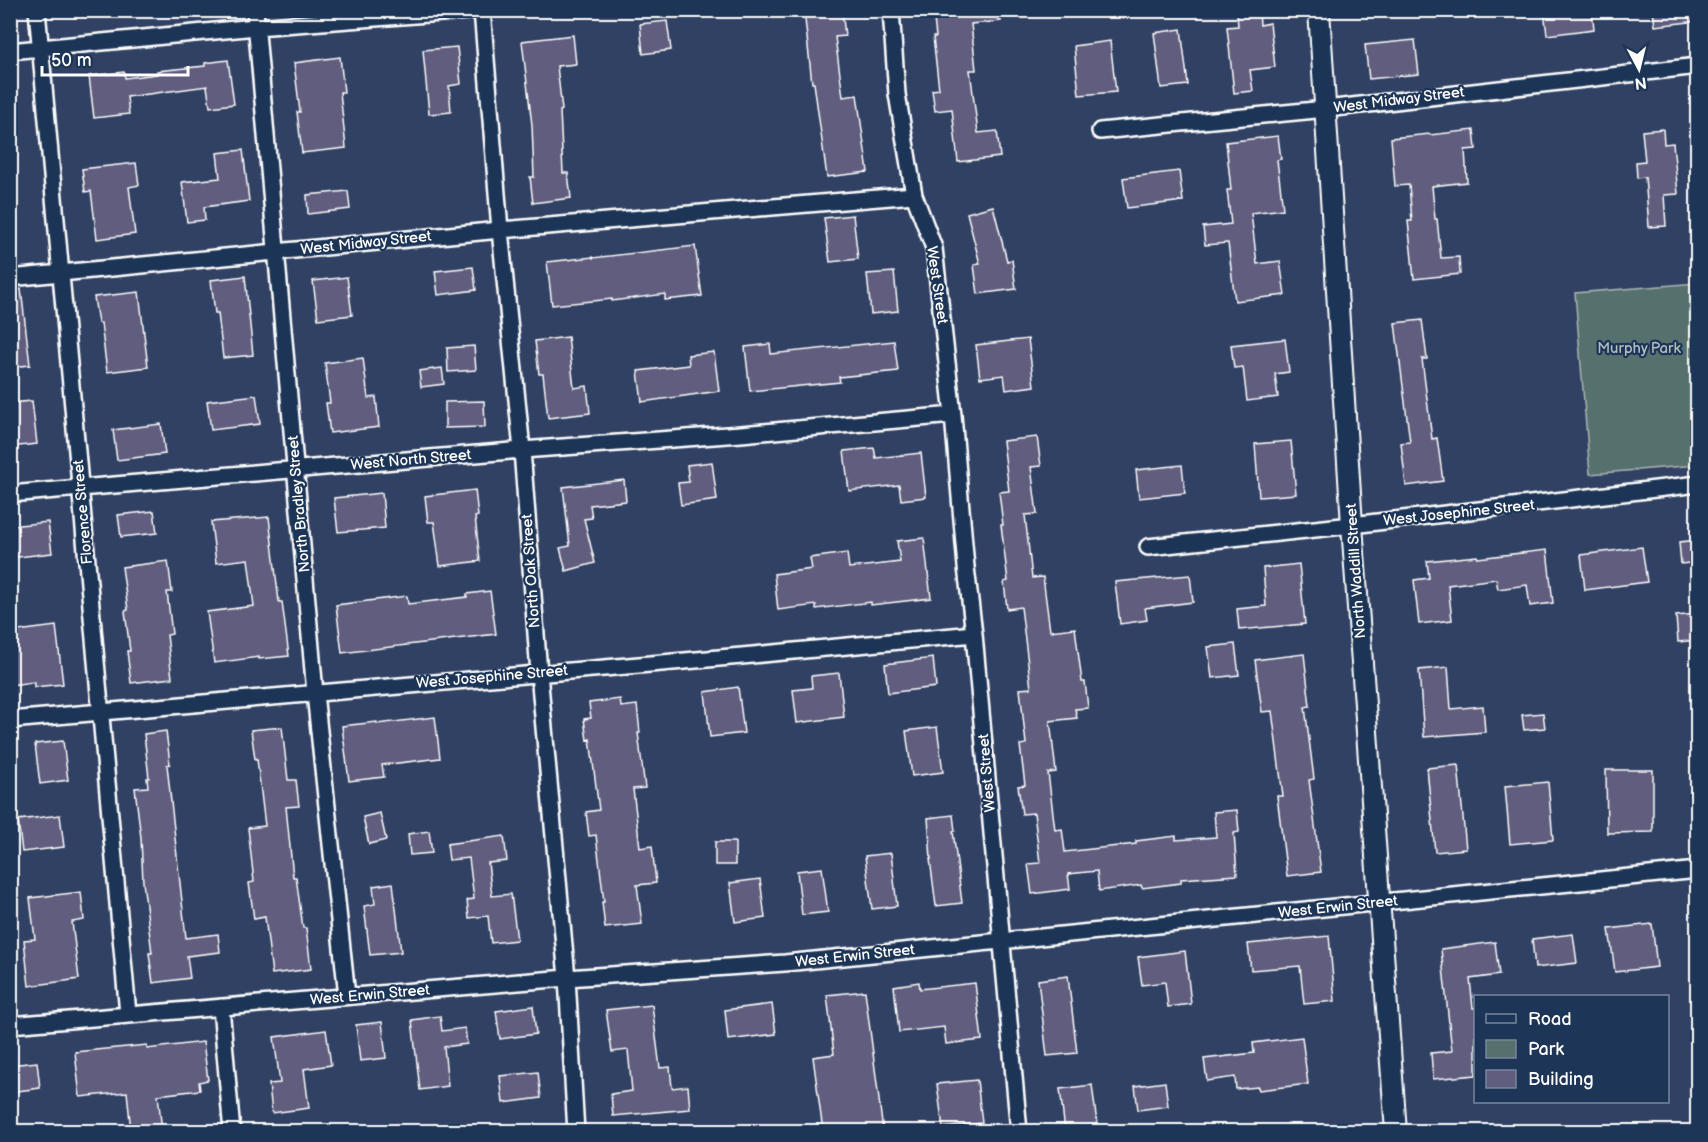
<svg xmlns="http://www.w3.org/2000/svg" width="1708" height="1142" viewBox="0 0 1708 1142" font-family="'Balsamiq Sans',sans-serif">
  <style>
    .green { fill: #57706d; stroke: #abb8b6; stroke-width: 1.5 }
    .building { fill: #605d7e; stroke: #fff; stroke-width: 1.5 }
    .lines { fill: none; stroke-linecap: round; stroke-linejoin: round }
    .minor-casing { stroke: #fff; stroke-width: 20 }
    .tertiary-casing { stroke: #fff; stroke-width: 24 }
    .minor { stroke: #1d3557; stroke-width: 15 }
    .tertiary { stroke: #1d3557; stroke-width: 20 }
    .labels { text-anchor: middle; dominant-baseline: central; stroke-width: 4.5; stroke-linejoin: round; paint-order: stroke }
    .street-label { font-size: 15px; fill: #fff; stroke: #1d3557 }
    .park-label { font-size: 15px; fill: #b3bfbd; stroke: #1d3557 }
  </style>
  <rect width="100%" height="100%" fill="#314163"/>
  <filter id="ink" filterUnits="userSpaceOnUse"><feTurbulence type="fractalNoise" baseFrequency=".0167" numOctaves="2"/><feDisplacementMap in="SourceGraphic" scale="12" xChannelSelector="R" yChannelSelector="G"/><feConvolveMatrix kernelMatrix="1 2 1 2 8 2 1 2 1" color-interpolation-filters="sRGB"/></filter>
  <g filter="url(#ink)">
    <path class="green" d="M1697,283V465L1590,474L1575,293Z"/>
    <path class="building" d="M804,10H842L845,36L835,37L843,97L857,95L868,172L827,177L814,83H812Z
      M933,10H1001V21L971,24L976,70H970L978,133L997,131L1000,157L958,162L952,109L935,111L932,90L939,89L933,37H936Z
      M1544,10H1592L1594,29L1547,35Z
      M1653,10H1698V21L1655,26Z
      M1259,11L1260,25L1270,23L1275,67L1250,70L1253,91L1234,93L1227,27L1238,26L1237,14Z
      M667,21L671,50L643,54L640,24Z
      M1181,29L1188,85L1161,88L1154,33Z
      M573,35L576,64L557,66L562,110L560,111L563,173H568L571,198L533,203L530,177H534L532,125L522,41Z
      M1415,40L1419,74L1369,79L1365,45Z
      M1110,41L1116,92L1079,95L1074,46Z
      M457,47L461,84L449,86L451,112L429,114L423,50Z
      M340,57L344,92H340L346,148L302,153L297,112H300L294,63Z
      M228,60L234,104L210,107L207,86L127,97L129,114L94,118L89,76L124,72L125,78L157,74V71L205,66V63Z
      M1663,129L1664,144L1673,143L1678,194L1664,195L1666,226L1649,227L1645,177L1637,178L1636,162L1645,161L1642,131Z
      M1474,130L1476,149L1465,150L1467,182L1432,186L1435,219H1437L1441,258L1459,257L1460,274L1414,279L1408,221H1412L1409,185L1395,186L1391,138L1430,134V135Z
      M1278,136L1281,159L1277,160L1283,209L1251,213L1257,264L1280,261L1285,295L1235,301L1228,243L1205,245L1203,227L1231,224L1227,190H1231L1226,142Z
      M243,150L249,201L204,207L205,220L187,222L182,182L220,178L217,153Z
      M136,163L139,185L129,187L135,234L97,239L91,191L85,192L82,169Z
      M1179,171L1183,201L1127,208L1123,178Z
      M348,191L350,209L308,214L307,195Z
      M993,206L1007,261L1012,260L1016,289L978,294L974,265L980,264L967,213Z
      M853,215L858,259L830,262L824,218Z
      M695,246L702,296L665,300V294L612,301V299L552,305L547,262L593,257V258Z
      M473,267L476,290L438,295L435,271Z
      M894,272L898,311L871,314L867,274Z
      M245,276L253,355L223,358L218,313H215L211,280Z
      M347,277L352,315L318,319L313,281Z
      M21,289L30,365L10,367V290Z
      M139,292L148,367L107,372L101,323H98L94,297Z
      M1422,320L1427,359H1422L1432,439L1437,438L1443,481L1406,486L1401,443L1410,442L1395,323Z
      M568,337L574,388L587,386L590,413L548,418L543,374H539L535,341Z
      M1028,339L1034,386L1006,390L1004,375L980,378L976,345Z
      M1285,339L1289,372L1275,374L1278,397L1247,401L1243,367L1234,368L1231,345Z
      M894,341L898,371L839,377L840,382L750,391L745,347L770,344L771,354Z
      M474,346L476,370L448,372L447,348Z
      M714,352L719,391L642,402L638,371L689,365L688,355Z
      M363,358L368,398L376,397L379,427L330,433L326,403H330L325,363Z
      M442,368L444,384L421,387L419,371Z
      M256,395L260,424L211,430L207,401Z
      M32,401L37,444L10,447V403Z
      M484,401L485,427L445,428V402Z
      M161,424L165,454L117,460L113,430Z
      M1037,437L1041,466L1031,467L1037,514L1025,515L1032,578L1043,577L1050,631L1075,628L1082,682H1085L1088,708L1075,709L1077,718L1050,721L1056,772L1048,773L1055,830L1062,829L1065,852L1136,844V841L1176,836V840L1216,837L1214,812L1237,810L1239,832L1234,833L1237,875L1181,879V883L1142,888L1141,885L1099,891L1097,871L1068,874L1070,889L1032,894L1028,864L1040,863L1034,813L1022,814L1018,786L1025,785L1020,745L1026,744L1020,689L1031,688L1021,607L1007,609L1004,582L1008,581L1001,525H1003L999,492L1009,491L1003,441Z
      M1291,441L1296,494L1259,497L1255,444Z
      M874,448L876,458L921,453L926,497L901,500L899,485L849,491L844,451Z
      M712,462L717,500L681,505L678,483L689,482L687,465Z
      M1182,465L1185,493L1139,498L1136,470Z
      M624,480L626,501L590,505L592,518L584,519L595,563L566,571L560,548L570,546L563,487Z
      M475,490L478,516L475,517L480,561L440,566L434,522H428L425,496Z
      M382,493L385,528L338,532L334,498Z
      M154,511L157,533L121,537L118,515Z
      M269,517L279,602H282L289,656L259,659V657L214,663L207,612L254,606L248,559L216,563L211,522Z
      M48,522L52,553L10,558V526Z
      M924,538L931,598L871,605V602L816,609V605L778,610L774,574L812,569L810,558L847,553L849,568L900,562L897,541Z
      M1698,540V562L1681,564L1679,542Z
      M1642,547L1647,582L1585,590L1581,555Z
      M1547,550L1553,603L1530,606L1527,585L1498,589L1496,579L1448,585L1452,620L1419,624L1414,580L1429,578L1427,561L1477,556L1478,558Z
      M168,561L172,592H167L172,634L167,635L172,678L131,683L127,651H130L125,611L128,610L122,567Z
      M1299,564L1305,624L1239,630L1237,609L1266,606L1263,568Z
      M1190,575L1193,602L1145,608L1147,620L1120,624L1115,582Z
      M490,591L496,634L342,653L336,605L407,596L408,604L467,597V594Z
      M1698,614V640L1678,642L1676,616Z
      M56,626L63,684L34,687V682L10,685V632Z
      M1235,644L1239,675L1212,678L1208,647Z
      M1304,654L1310,706L1305,707L1314,779L1309,780L1321,872L1287,876L1277,796H1283L1272,711L1262,712L1255,660Z
      M933,658L936,687L888,693L885,664Z
      M1448,667L1451,709L1483,706L1485,732L1424,737L1419,670Z
      M839,673L844,717L797,723L793,690L812,688L811,676Z
      M738,687L744,733L710,737L705,692Z
      M620,699L621,707L637,705L640,733H638L645,788L633,789L640,848L652,846L656,883L637,885L642,924L605,928L602,902H604L596,835L589,836L586,812L599,810L590,739L587,740L584,719L591,718L589,703Z
      M1543,713L1545,728L1524,730L1522,715Z
      M435,717L440,758L382,765L384,777L349,781L342,726L377,722V724Z
      M282,727L288,780H296L299,806L286,807L293,877H296L303,928H306L311,969L272,974L265,917L254,919L249,883L254,882L248,828L265,826L257,759H255L251,730Z
      M937,727L943,772L912,776L906,731Z
      M166,731L170,764L167,765L186,938L218,934L220,952L187,956L190,978L153,983L149,953H152L143,882L141,838L135,788L148,787L147,778H149L144,734Z
      M63,741L68,780L40,784L35,744Z
      M1458,765L1466,849L1435,852L1427,768Z
      M1606,770H1653V832L1607,833Z
      M1548,782L1553,840L1510,844L1505,786Z
      M380,813L386,840L369,844L363,817Z
      M60,815L64,847L22,852L18,820Z
      M953,815L955,831H953L962,903L936,906L930,859H931L928,818Z
      M429,831L432,853L410,855L408,834Z
      M504,836L507,861L488,863L492,896L511,894L517,940L491,943L488,916L469,918L467,900L474,899L469,858L449,860L447,844Z
      M715,842H735V865H715Z
      M891,853L897,906L872,909L865,856Z
      M822,868L828,912L802,915L797,871Z
      M760,879L765,918L735,922L730,883Z
      M393,883L401,952L370,955L364,906L375,904L373,886Z
      M81,892L84,920L72,922L79,979L29,986L24,940L35,939L30,898Z
      M1652,924L1657,967L1615,972L1609,929Z
      M1573,934L1577,963L1535,968L1532,939Z
      M1329,936L1335,1001L1304,1004L1300,966L1251,970L1248,944Z
      M1495,942L1499,975L1470,979L1473,1008H1476V1075L1433,1079L1431,1053L1452,1051L1441,949Z
      M1185,951L1191,1004L1168,1007L1165,982L1142,985L1138,957Z
      M1068,976L1077,1053L1047,1056L1038,980Z
      M919,982L920,989L975,983L982,1040L946,1044L944,1027L899,1032L894,986Z
      M865,991L883,1131H823L813,1057L834,1054L827,995Z
      M772,1004L776,1034L728,1040L725,1010Z
      M652,1005L660,1068L670,1067L672,1088L688,1086L690,1109L613,1116L611,1094L632,1091L628,1050L612,1052L606,1010Z
      M533,1006L536,1034L500,1039L496,1011Z
      M440,1016L442,1031L465,1028L467,1044L444,1047L448,1086L420,1090L412,1020Z
      M382,1022L386,1058L360,1061L356,1025Z
      M326,1030L331,1065L304,1069L309,1108L272,1113L269,1084L280,1083L274,1037Z
      M1302,1037L1308,1084L1259,1090L1258,1087L1236,1089L1235,1077L1207,1081L1204,1059L1254,1053L1253,1043Z
      M203,1042L208,1080L199,1082L200,1090L158,1095L162,1131H131L127,1092L80,1097L75,1052L147,1045V1049Z
      M37,1062L40,1088L10,1092V1065Z
      M538,1072L541,1098L503,1103L500,1076Z
      M977,1080L982,1123L943,1128L937,1084Z
      M1165,1082L1168,1106L1138,1110L1135,1086Z
      M1092,1085L1098,1131H1065L1060,1089Z"/>
    <g class="lines">
      <defs>
        <path id="minor" d="M37,10L128,1014
          M255,10L315,693L347,996
          M482,10L500,230L522,450L539,673L567,978L576,1132
          M891,10L897,94L914,195L934,248L953,415L966,567L974,634L1019,1132
          M10,51L256,27L481,10
          M1100,131L1326,109L1698,66
          M10,278L500,230L914,195
          M10,494L522,450L741,434L953,415
          M1148,547L1352,525L1698,484
          M10,720L742,656L974,634
          M221,1007L232,1132
          M10,1025L567,978L785,963L1698,870"/>
        <path id="tertiary" d="M1319,10L1352,525L1396,1132"/>
      </defs>
      <use href="#minor" class="minor-casing"/>
      <use href="#tertiary" class="tertiary-casing"/>
      <use href="#minor" class="minor"/>
      <use href="#tertiary" class="tertiary"/>
    </g>
  </g>
  <g class="labels">
    <g class="street-label">
      <text transform="translate(1399 100) rotate(-7)">West Midway Street</text>
      <text transform="translate(366 243) rotate(-6)">West Midway Street</text>
      <text transform="translate(937 285) rotate(82)">West Street</text>
      <text transform="translate(411 460) rotate(-5)">West North Street</text>
      <text transform="translate(299 504) rotate(-95)">North Bradley Street</text>
      <text transform="translate(83 512) rotate(-95)">Florence Street</text>
      <text transform="translate(1459 513) rotate(-6)">West Josephine Street</text>
      <text transform="translate(531 571) rotate(-94)">North Oak Street</text>
      <text transform="translate(1356 571) rotate(-94)">North Waddill Street</text>
      <text transform="translate(492 677) rotate(-5)">West Josephine Street</text>
      <text transform="translate(987 773) rotate(-95)">West Street</text>
      <text transform="translate(1338 907) rotate(-6)">West Erwin Street</text>
      <text transform="translate(855 956) rotate(-6)">West Erwin Street</text>
      <text transform="translate(370 995) rotate(-5)">West Erwin Street</text>
    </g>
    <g class="park-label">
      <text x="1639" y="348">Murphy Park</text>
    </g>
  </g>
  <rect width="1708" height="1142" fill="none" stroke="#1d3557" stroke-width="36"/>
  <rect x="18" y="18" width="1672" height="1106" fill="none" stroke="#fff" stroke-width="2" filter="url(#ink)"/>
  <rect x="1474" y="995" width="195" height="108" fill="#1d3557" stroke="#77869a" stroke-width="1.5"/>
  <rect x="1486" y="1014" width="30" height="9" fill="#1d3557" stroke="#77869a" stroke-width="1.5"/>
  <text x="1528" y="1025" font-size="18" fill="#ffffff">Road</text>
  <rect x="1486" y="1040" width="30" height="18" fill="#57706d" stroke="#77869a" stroke-width="1.5"/>
  <text x="1528" y="1055" font-size="18" fill="#ffffff">Park</text>
  <rect x="1486" y="1070" width="30" height="18" fill="#605d7e" stroke="#77869a" stroke-width="1.5"/>
  <text x="1528" y="1085" font-size="18" fill="#ffffff">Building</text>
  <g transform="translate(1639 69) rotate(173)" stroke="#1d3557" stroke-width="4.5" paint-order="stroke">
  <path d="M0-4.5L10 22L0 15L-10 22Z" fill="#ffffff"/>
  <text y="-9" font-size="16" font-weight="bold" text-anchor="middle" fill="#ffffff">N</text>
  </g>
  <path d="M42 66v9h146v-9" fill="none" stroke="#ffffff" stroke-width="3"/>
  <text x="51" y="66" font-size="18" fill="#ffffff" stroke="#1d3557" stroke-width="4.5" paint-order="stroke">50 m</text>
</svg>
